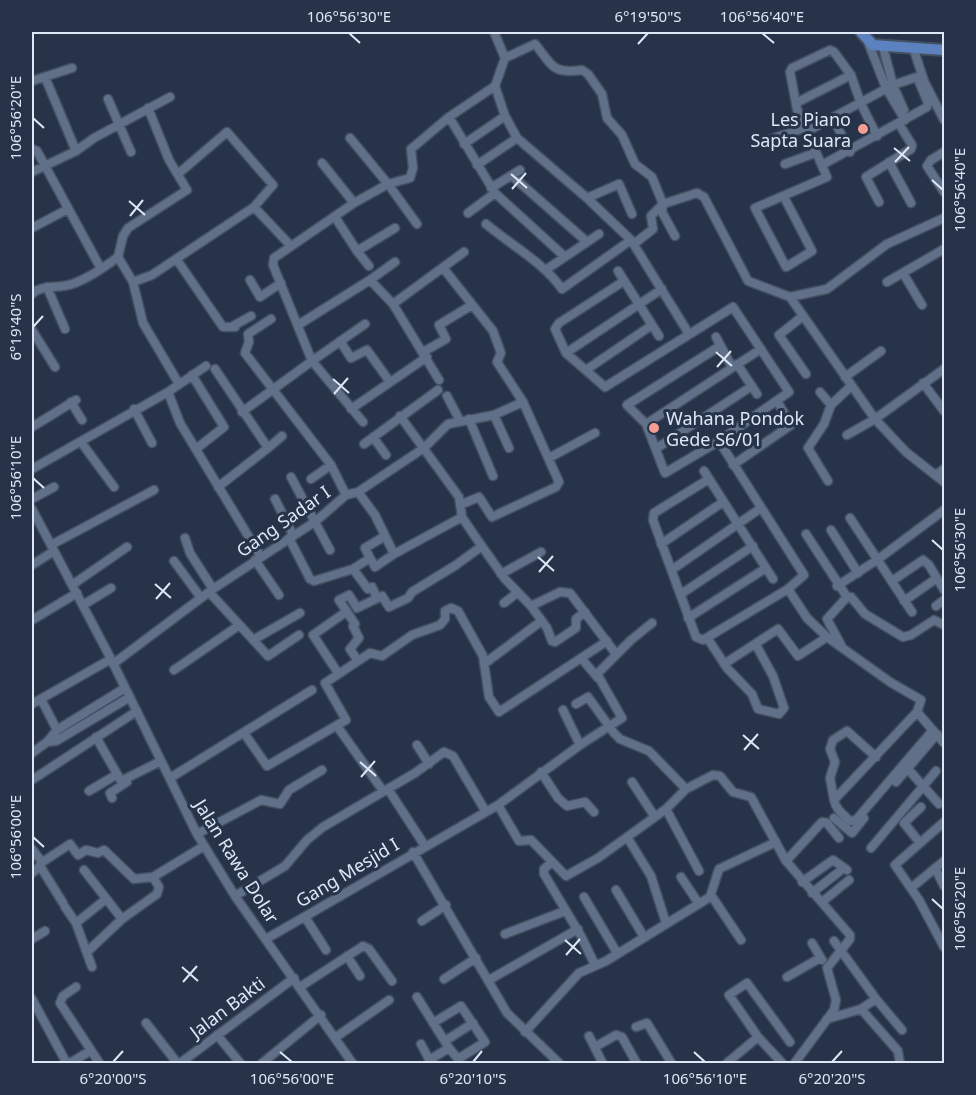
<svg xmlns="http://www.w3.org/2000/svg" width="976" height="1095" viewBox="0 0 976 1095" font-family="'Noto Sans',sans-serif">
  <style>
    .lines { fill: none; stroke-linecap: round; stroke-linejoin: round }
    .minor-casing { stroke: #444f62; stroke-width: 11 }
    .major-casing { stroke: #444f62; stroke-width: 14 }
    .minor { stroke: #617089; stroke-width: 8 }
    .major { stroke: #5c81bf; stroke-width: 10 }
    .ticks { fill: none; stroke: #dee7f5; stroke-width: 2 }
    .poi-dot { fill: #f59c93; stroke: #263349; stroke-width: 2 }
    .labels { text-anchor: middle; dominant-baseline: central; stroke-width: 6; stroke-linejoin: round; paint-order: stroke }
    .poi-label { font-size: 18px; fill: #dee7f5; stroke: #263349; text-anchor: end }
    .street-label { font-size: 18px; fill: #dee7f5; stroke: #263349 }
    .neatline { fill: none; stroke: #dee7f5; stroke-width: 2 }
    .ticks-label { font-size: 15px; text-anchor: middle; fill: #dee7f5 }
  </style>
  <rect width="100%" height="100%" fill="#263349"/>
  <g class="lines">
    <defs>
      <path id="minor" d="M494,32L505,58L495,86
        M868,42L886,88L905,120
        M883,47L893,85L904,110
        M913,47L924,81L944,120
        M505,58L535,44C553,66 552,74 582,70L588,74L602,94L607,118L622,135L635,164L652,177L663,204L697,193L704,197L748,281L790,297L875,419L906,452L944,482
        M45,77L76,151
        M32,81L72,68
        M495,86L505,116L517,138L587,198L631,240L689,334
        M108,99L131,152
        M796,103L851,75
        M449,117L495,193L564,256
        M833,118L850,152
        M806,132L893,85L917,77L928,103L927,107L822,165
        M350,138L388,184L417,224
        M762,142L804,128
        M464,144L505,116
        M32,149L37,151L100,267
        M944,152L931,160L927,166L944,192
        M889,162L911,203
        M322,163L354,203
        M785,164L815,153
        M477,165L517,138
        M32,172L76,151L94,138L170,97
        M178,174L227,132L273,185L254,207
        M512,176L586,241
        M491,188L520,170
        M784,197L812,251L786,267L755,208L827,177L797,109L790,72L792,68L830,50L834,52L851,75L861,104L877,136
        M587,198L619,184L632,214
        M879,202L866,177L911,149L912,145L899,124
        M663,204L662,212L675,236
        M468,213L495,193
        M335,217L357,251L395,228
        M486,224C511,245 544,263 562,289L631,240
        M32,228L68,209
        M634,244L653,229L651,216L663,204
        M357,251L369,266
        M118,257L123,236L128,228L187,190L169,160L148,108
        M177,260L223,327H235
        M444,269L493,331L501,353L497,362L523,402L559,482L556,487L492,517L479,497L460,505
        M547,269L599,234
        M618,271L659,336
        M903,273L922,305
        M250,280L260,297L281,283
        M370,280L395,262
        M624,281L559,323L555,329L566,353L605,387L733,307L789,392L719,441L665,473L646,424L627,405L720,346
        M133,282L143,323L179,384
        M887,282L944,249
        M47,287L65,329
        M32,294C42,284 59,289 72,284C87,279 106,266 118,257L133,282L152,275L254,207L291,246
        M790,297L827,289L887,244L944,218
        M393,304L464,252
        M803,316L779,335L806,374
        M298,325L370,280L393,304L439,380
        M233,326L251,316
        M32,330L55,367
        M716,337L732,367
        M340,341L351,358L367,350L390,382
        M423,352L446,339L439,325L472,305
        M566,353L662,289
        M737,364L757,394
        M215,369L268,448L218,487
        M586,370L652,325
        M192,375L224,427L196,449
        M845,377L881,351
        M923,383L944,411
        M168,392L180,423L261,557
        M820,392L831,405
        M447,396L460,421
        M71,402L82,420
        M134,409L152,443
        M351,409L427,357
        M242,412L312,361L273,265L274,258L354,203L388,184L410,178L413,168L411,149L449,117L495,86
        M494,415L509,448
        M400,416L459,497L462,517L474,535L505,579L531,606L547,628L552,641L555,642L576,628V619L585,612
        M469,419L493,476
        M363,422L312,361L365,324
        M646,424L761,349
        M32,427L76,400
        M847,435L875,419L944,369
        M373,437L386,455
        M81,442L114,487
        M364,444L438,390
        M268,448L282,436
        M657,448L752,386
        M549,458L595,433
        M733,465L791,425L777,401
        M32,469L168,392L206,366
        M704,471L773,579
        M936,475L944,469
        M291,477L330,550
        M311,479L331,465
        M709,479L654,513L653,520L696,637L703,640L788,589L804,575L719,441
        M828,481L808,448L824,424L831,405L851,386
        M358,492L375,515L394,554L462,517
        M346,495L358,492L424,448L448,424L494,415L523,402
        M32,499L54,487
        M275,499L293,535
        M32,509L111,659L197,834L235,896L353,1064
        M850,518L912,612
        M831,530L858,573
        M806,534L847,597H851L865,614L903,637L911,635L934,620L944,625
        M185,538L190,553L213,589
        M289,538L310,579L314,581L353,569L370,558L365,548L385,536
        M661,544L723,502
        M51,545L154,490
        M370,558L375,567L394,554
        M255,560L279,595
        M174,561L201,598
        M32,565L54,551
        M353,569L368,589L372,587L377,598
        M673,569L761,508
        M501,574L541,552
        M892,581L923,560L929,565L944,590
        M72,585L127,547
        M837,586L877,560L944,510
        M788,589L807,618L827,637L890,682L921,700L917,712L834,800C836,810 843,814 850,821L856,820L933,730
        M209,592L268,656L299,635
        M681,594L753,546
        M904,601L937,578
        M504,603L517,593
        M83,605L111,588
        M531,606L560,592L570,593L616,654
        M936,606L944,600
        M688,618L766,568
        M32,620L77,593
        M708,639L727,668L752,694L758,709L779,714L784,708L773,676L756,645
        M253,640L300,613
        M841,645L827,619L847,597
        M581,658L598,678
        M358,661L350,649L359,638L353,626L355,624L339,600L349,595L357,608L382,596L389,607L408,598L412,592L456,565L482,546
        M113,664L213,589L316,521L346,495L331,465L245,353L249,342L248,334L271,319
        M484,664L540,622
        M724,664L778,629L798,656L827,637
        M174,670L238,626
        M338,673L313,635L343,614
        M41,699L57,730
        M32,704L111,659
        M576,704L588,697L614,733L620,739L649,751L686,789
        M563,710L580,745
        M917,712L944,743
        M337,726L383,791
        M244,733L267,766L346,720L325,683L370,653L382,656L412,635L440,625L445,619V611L451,608L458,611L483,656L489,697L499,712L607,641
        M96,737L121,781L161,761
        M47,742L56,741L130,697
        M417,745L429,764
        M32,753L47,742L57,730L125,688
        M908,769L939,804
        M541,772L558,798L567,806L585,802L594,812
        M170,778L312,690
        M32,780L137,711
        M632,782L655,817
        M896,782L937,734
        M388,789L425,846
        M89,791L116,775
        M112,798L110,793L127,782
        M834,800L830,778L835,762L830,749L833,740L847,731L876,757
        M498,805L519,841L531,840L566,876L598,858L666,809L686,789L713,775L720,776L733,792L751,797L786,861L850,935V939L827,968L836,1000L834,1010L794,1064
        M666,809L699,871
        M834,818L852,833L864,818
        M944,822L895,865L919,900L944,947
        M197,834L261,800L280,804L289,790L322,770
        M627,837L651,876L666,923
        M920,843L904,823L921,807
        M871,848L936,771
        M32,849L42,862
        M413,852L507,1013L560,1064
        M786,861L822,822L827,823L839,838
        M552,862L544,869V874L581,936L595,965
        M935,868L944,886
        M84,870L122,919
        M32,873L40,866
        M681,877L699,904
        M802,882L833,860L847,870
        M911,888L944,861
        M616,890L644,937
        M812,893L840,871
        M711,895L741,940
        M235,896L285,866L307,840L323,827L415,773L444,752L453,756L486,812
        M584,897L617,953
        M822,902L849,880
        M63,903L40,866L41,863L70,844L78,855L86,850L98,853L104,850L134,879L153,877
        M65,907L76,923
        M305,917L326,950
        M422,921L446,905
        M505,934L565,911
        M32,939L45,931
        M266,939L498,805L580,745L622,718L597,674L631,640L652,623
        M834,941L876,999
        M812,943L822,960
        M87,952L122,919L157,894L159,887L153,877L204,846
        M347,956L360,976
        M92,967L76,923L106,899
        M787,977L820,958
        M444,979L476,958
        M489,980L578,929
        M76,987L63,996L60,1003L100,1064
        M300,987L363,946L369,949L392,981
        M417,997L449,1048L429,1060
        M32,999L66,1062H72L90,1051
        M861,1009L876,999L902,1030
        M827,1019L861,1009L898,1051L900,1064
        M146,1023L178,1064
        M433,1023L461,1006L485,1042L458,1059L449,1048
        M636,1027L647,1023L672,1064
        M525,1032L579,973L606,961L710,897L719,869L776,842
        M217,1035L241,1064
        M589,1036L603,1064
        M336,1037L389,1000
        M758,1037L729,995L747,983L790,1042
        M445,1041L473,1023
        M421,1044L431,1063
        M595,1047L616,1035L622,1037L637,1064
        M727,1063L758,1037L783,1064
        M179,1064L294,978
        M261,1064L321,1015"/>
      <path id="major" d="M861,32L873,45L944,50"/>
    </defs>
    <use href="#minor" class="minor-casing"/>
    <use href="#major" class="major-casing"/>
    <use href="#minor" class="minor"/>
    <use href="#major" class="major"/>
  </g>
  <path class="ticks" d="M349,33L360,43M762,33L774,43M638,44L648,33M33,118L44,128M894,148L910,161M895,162L909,147M511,174L527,188M932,180L943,190M512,189L526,173M129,201L145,215M130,216L143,200M33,327L43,316M716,352L732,366M717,367L731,351M333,379L349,393M334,394L348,378M33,478L44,488M932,540L943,550M538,557L554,571M539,572L553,556M155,584L171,598M156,599L170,583M743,735L759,749M744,750L758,734M360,762L376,776M361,777L375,761M33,837L44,847M932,899L943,909M565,940L581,954M566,955L580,939M182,967L198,981M183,982L197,966M280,1052L292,1062M694,1052L705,1062M113,1062L123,1051M473,1062L482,1051M832,1062L842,1051"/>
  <g class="poi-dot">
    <circle cx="863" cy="129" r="6"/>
    <circle cx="654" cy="428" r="6"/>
  </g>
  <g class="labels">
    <g class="poi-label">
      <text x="851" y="119">Les Piano<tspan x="851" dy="21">Sapta Suara</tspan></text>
      <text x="666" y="418" text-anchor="start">Wahana Pondok<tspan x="666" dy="21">Gede S6/01</tspan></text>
    </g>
    <g class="street-label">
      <text transform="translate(283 521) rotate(-35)">Gang Sadar I</text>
      <text transform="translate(237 861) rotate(58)">Jalan Rawa Dolar</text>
      <text transform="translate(347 872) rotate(-31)">Gang Mesjid I</text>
      <text transform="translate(227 1007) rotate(-37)">Jalan Bakti</text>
    </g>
  </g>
  <rect width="976" height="1095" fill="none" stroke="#263349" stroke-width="66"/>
  <rect x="33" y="33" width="910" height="1029" class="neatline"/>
  <g class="ticks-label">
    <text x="349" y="22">106°56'30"E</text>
    <text x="648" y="22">6°19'50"S</text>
    <text x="762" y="22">106°56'40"E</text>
    <text transform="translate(16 118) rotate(-90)" y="5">106°56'20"E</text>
    <text transform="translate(960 190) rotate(-90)" y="5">106°56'40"E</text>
    <text transform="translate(16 327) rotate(-90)" y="5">6°19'40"S</text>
    <text transform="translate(16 478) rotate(-90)" y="5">106°56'10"E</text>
    <text transform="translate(960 550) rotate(-90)" y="5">106°56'30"E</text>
    <text transform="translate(16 837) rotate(-90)" y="5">106°56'00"E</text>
    <text transform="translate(960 909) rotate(-90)" y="5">106°56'20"E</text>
    <text x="113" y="1084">6°20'00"S</text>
    <text x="292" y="1084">106°56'00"E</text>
    <text x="473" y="1084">6°20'10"S</text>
    <text x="705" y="1084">106°56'10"E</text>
    <text x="832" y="1084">6°20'20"S</text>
  </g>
</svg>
